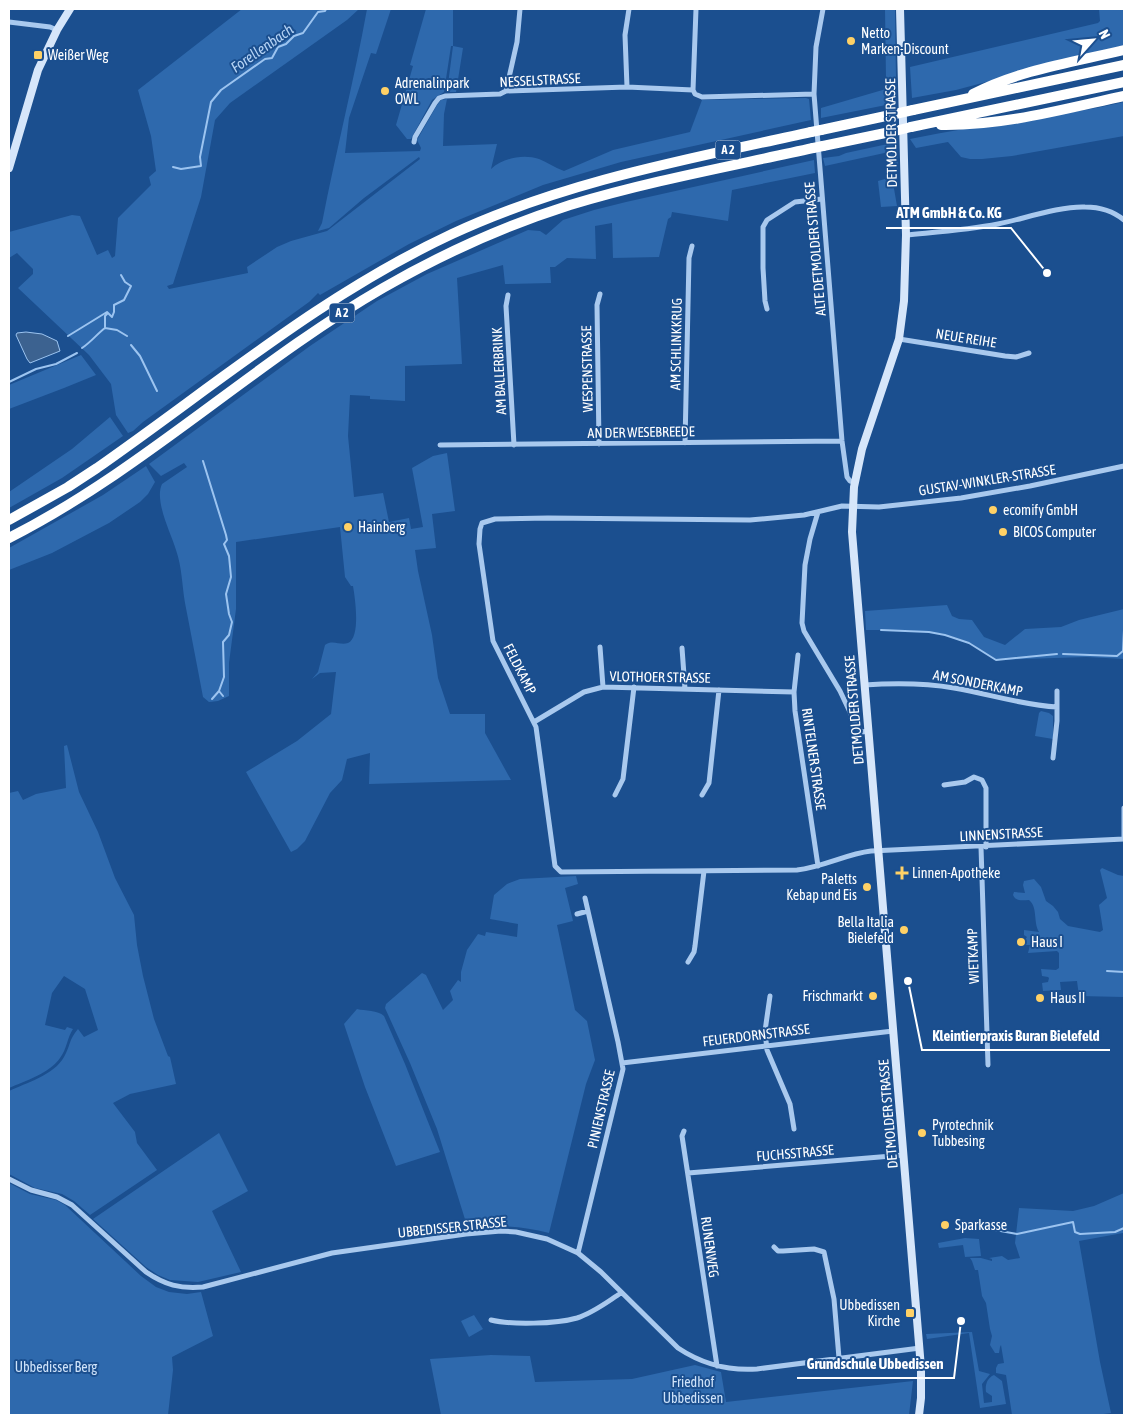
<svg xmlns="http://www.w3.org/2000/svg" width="1133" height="1424" viewBox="0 0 1133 1424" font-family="'Asap Condensed',sans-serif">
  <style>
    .green { fill: #2e69ad }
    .water { fill: #3c6290; stroke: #9cc4f0 }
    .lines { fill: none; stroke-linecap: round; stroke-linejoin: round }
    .stream { stroke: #9cc4f0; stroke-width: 2 }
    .street { stroke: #a9c9ee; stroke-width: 5 }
    .secondary { stroke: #d6e6fa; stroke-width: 8 }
    .highway { stroke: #fff; stroke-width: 10 }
    .highway-bridge { stroke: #fff; stroke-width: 10 }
    .poi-dot { fill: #ffd166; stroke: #1b4f8f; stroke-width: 2 }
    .labels { text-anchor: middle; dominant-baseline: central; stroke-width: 4; stroke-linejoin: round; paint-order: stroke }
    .shield { fill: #1b4f8f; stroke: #bbcadd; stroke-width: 1 }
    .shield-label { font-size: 12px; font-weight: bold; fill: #fff }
    .poi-label { font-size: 14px; fill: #fff; stroke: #1b4f8f; text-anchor: start }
    .street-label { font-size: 14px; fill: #fff; stroke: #1b4f8f }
    .park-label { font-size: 14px; fill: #cfe3fa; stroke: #1b4f8f }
    .water-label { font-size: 15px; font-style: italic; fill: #b5d3f5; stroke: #1b4f8f }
    .leader { fill: none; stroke: #fff; stroke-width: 2 }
    .callout-dot { fill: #fff; stroke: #1b4f8f; stroke-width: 2 }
    .callout-label { font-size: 15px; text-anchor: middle; font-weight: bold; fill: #fff; stroke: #1b4f8f; stroke-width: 4; stroke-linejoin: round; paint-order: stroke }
  </style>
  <rect width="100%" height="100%" fill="#1b4f8f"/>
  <path class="green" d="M242,9H359L347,20L230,103L215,120L201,197L173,284L167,286L169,289L248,273L247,267L277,247L291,241L327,231L420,159L419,157L364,198L329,228L318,231L322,223C336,151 354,81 367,9H391L376,54L371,53L349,118L345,153L420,151L421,148L417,140L437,105L441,100L447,99L444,114L443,146L497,144L491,169C503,158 523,154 539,159C547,162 555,168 564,171L613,150L690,132L702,100L806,98L809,99L811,120L621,162L543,185L456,221L409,244L320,295L318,293L309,302L143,422L133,431L128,433L116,415L111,384L89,355L18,288L33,274V269L17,253L9,258V232L72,215L80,216L97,255L108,250L112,258L115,256L118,218L151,185L149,177L156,171L151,136L138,90Z
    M426,9H453V46L463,48L456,92H447L453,46H451L444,92L432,100L411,139H407L396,125L413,66L410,65Z
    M885,9H895L896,79H886Z
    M1099,9H1124V45L956,90L912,98L910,67L1098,23L1100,21Z
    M886,89H896V103L821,118V108Z
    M1124,102V136L1012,156L982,159H970L961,157L948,142L916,148L910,139C981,124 1054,118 1124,102Z
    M897,142L898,170L892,171L889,152L825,166L823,158L839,156L846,153Z
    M814,160L815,173L732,190L728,221L672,212L671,217L668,219L659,257L613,258L612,223L595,226L596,259L567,258L555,267H550L551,283L505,284L503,265L457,278L462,364L405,366V401L370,399V396L350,395L348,436L354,497L383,493L389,522L409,518L411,529L423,527L412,468L433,456L447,453L455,511L432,514L436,548L415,550L418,571L432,635L438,678L450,714H485V733L511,780L369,784L370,753L347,759L342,780L330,793L305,841L297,849L291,852L246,772L297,741L331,714L336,672L320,673L312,679L318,672L325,645C333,639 340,646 348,643C361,637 355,598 353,586H351L345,577L340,527L236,542V609L229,663V696L218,701L209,702L203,697C197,665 191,634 185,603C182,585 182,567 176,550C171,533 154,501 162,484L187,467L184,463L161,476L149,464L310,346L377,301L427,274L528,230L540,231L546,235L563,220L594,210L626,202Z
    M892,177L897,206L881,207L878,181Z
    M81,355L96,375L64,388L9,409V385Z
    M110,417L123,436L62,478L9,508V492L72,449Z
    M146,466L155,482L148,494L140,502L109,523L52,553L9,570V548L103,495Z
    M947,605L952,616L959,619L972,620L984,637L1005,645L1025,629L1061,627L1079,620L1124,609V659L1086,657L996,660L969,642L945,634L905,630H866L865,611Z
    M1041,711L1049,713L1053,716V739L1035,736L1039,713Z
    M67,745L79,792L98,832L115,878L134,915L137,945L143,976L154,1019L168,1056L170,1057L176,1084L130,1094L113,1103L135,1132L137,1143L157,1170L90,1215L74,1201L62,1194L35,1188L9,1174V1091C26,1083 54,1075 64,1057C70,1047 69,1039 78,1029L84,1037L98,1030L85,989L64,976L52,993L45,1025L65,1030L67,1027L73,1029C67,1038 67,1049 60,1058C50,1073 25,1081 9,1088V793L18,791L23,800L36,794L66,788L64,746Z
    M1102,868L1118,875L1124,876V997L1079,996L1077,981L1060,982L1061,990L1043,991L1042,983L1048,982L1049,978L1048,977L1042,976L1041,969L1056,970L1059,968V953L1057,951L1028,953L1030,945H1025V940L1027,937L1024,935V930L1039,932C1033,922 1038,907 1029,900C1023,900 1016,902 1013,895L1014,892L1025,893L1023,885L1024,881L1034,879L1041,887L1046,901L1053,906L1058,912L1060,919L1068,926L1100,932L1103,930L1099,905L1107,898L1100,870Z
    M576,876L578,884L565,888L573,921L557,925L575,1010L587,1021L595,1060L586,1084L549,1233C522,1226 497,1224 468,1229L437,1129L410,1063L385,1008L386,1004L422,973L426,975L443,1010L453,1000L450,991L458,980L461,982V972L467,950L478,934L485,936L486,932L517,937L518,924L490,919L494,895L507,884L520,879Z
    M357,1009C365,1011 378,1010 384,1016L405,1064L440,1152L396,1166L365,1087L344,1024Z
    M219,1133L248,1191L212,1211L241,1272L198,1282L170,1280L158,1275L146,1267L93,1219Z
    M9,1183L30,1194L56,1200L65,1205L141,1276L156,1287L169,1292L187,1294L201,1292L213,1336L172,1357L173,1370L168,1415H9Z
    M1124,1193L1123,1233L1079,1241L1100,1362L1111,1413L1096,1415H1012L1006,1375L996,1373V1368L998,1364L1004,1363L1001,1345L1000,1347L999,1353H995L990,1345L992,1336L990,1329L986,1303L982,1296L978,1270H975L972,1261L970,1258H981L992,1261V1259L989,1258L1002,1256L1008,1260L1020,1258L1015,1243L1019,1208L1073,1211L1094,1206Z
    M965,1238L979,1239L981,1256L965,1257L963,1245L939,1248L938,1243Z
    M474,1315L483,1329L469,1337L461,1321Z
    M972,1332L979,1371L990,1374L982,1384L984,1403L992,1402V1396L986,1392C985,1385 987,1378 994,1375L1002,1381L1006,1404L980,1408L969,1333L927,1339L926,1334Z
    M491,1355L530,1356L535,1382L632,1379L695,1365L721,1372L726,1402L913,1381L909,1415H441L430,1359Z"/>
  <path class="water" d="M26,332L42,334L57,341L60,351L30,363L27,359L16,335L17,333Z"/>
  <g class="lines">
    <path class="stream" d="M173,167L181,169L201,166L200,157L211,102L221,90L265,59L272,58L278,47L286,44L294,36L303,33L318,12L325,11L326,9
      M105,328L117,330L127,336
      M68,336L107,312L108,313
      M131,345L140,356L157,391
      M82,348C91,342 97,334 105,328V316L108,313L112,317L114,312V305L124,300L131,286L125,282L121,275
      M9,382L36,369L56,364L77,353
      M203,461L226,535L227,540L224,544L229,556L231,577L226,594L229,614L232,622L229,635L223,642L224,677L219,691L212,699
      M881,630L929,632L945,635L969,643L996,660L1057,654
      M1063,654L1117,656L1123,651L1124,630
      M219,691L223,696
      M1107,971L1124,972
      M995,1230L1017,1234L1073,1222L1075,1232L1080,1234L1115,1232L1124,1228"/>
    <path class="street" d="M696,9L693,90L695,94L702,97L814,94
      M823,9L816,47L814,94L842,441L847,477L850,481L855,482
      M9,22L50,27L57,30
      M627,87L625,35L629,9
      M506,91L517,42L520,9
      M414,142L415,137L435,103L439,98L445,96L500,94L506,91L627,87L693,90
      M906,235C936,232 967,230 998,224C1023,219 1060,206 1085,207C1099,207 1113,211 1124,220
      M508,295L506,306L514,445
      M767,309L765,301L763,268V227L767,220L795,202L822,199
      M899,339L1005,356L1016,357L1029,353
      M685,443L689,258L692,246
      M599,444L597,305L600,294
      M440,445L842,441
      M1124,466L1030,486L961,498L879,507L842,506L804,515L750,520L548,518L495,519L482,523L480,529L479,544L493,641L536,727L555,866L561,872L797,870C823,867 846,854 871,851L1124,839
      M818,512L810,539L805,565L802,623L804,631L840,691L857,727L862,732L868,731
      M600,647L603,687
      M682,648L685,689
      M798,655L794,692L795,711L818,866
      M864,685C894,683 925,683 954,688C989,694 1022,705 1057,707
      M534,722L584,692L603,687L794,692
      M1053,758L1057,721V691
      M944,785L965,782L974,777L982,780L986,788V847
      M615,795L623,779L634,687
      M702,795L709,783L719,690
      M1124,839V808
      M981,847L988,1065
      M577,914L588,911
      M688,962L694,952L695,946L704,871
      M770,996L765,1031L767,1050L790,1104L794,1129
      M622,1063L893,1031
      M684,1131L682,1136L717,1366
      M688,1173L904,1155
      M9,1179L31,1190L57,1197L72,1205L146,1272C165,1285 180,1289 203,1287L332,1253L466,1234L501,1231L516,1232L547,1239L578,1253L601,1272L678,1348C702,1364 728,1371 757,1369L920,1348
      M774,1247L778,1251H783L814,1249L824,1252L834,1299L839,1358
      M578,1253L623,1069L618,1042L585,898
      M491,1320C511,1325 556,1324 577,1318C593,1313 607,1302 621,1293"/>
    <path class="secondary" d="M900,9L906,235L904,301L899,339L862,449L854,487L852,532L921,1368V1398L919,1415
      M9,168L38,70L57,30L70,9"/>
    <path class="highway" d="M973,94C1019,70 1074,62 1124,50
      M913,110L1124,65
      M941,125C1003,126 1064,109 1124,96
      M911,127L1124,82
      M821,130L895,114
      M823,146L895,131
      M9,520L68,487L97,468C213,387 323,294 452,234C566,181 689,159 811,132
      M9,538C143,470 253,363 383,288C442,254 504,226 570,205C649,181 732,166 813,148"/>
    <path class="highway-bridge" d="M895,114L913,110
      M895,131L911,127
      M811,132L821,130
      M813,148L823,146"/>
  </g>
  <g class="poi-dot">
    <circle cx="851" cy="41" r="5"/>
    <rect x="33" y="50" width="10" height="10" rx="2.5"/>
    <circle cx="385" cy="91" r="5"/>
    <circle cx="993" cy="510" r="5"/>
    <circle cx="348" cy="527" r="5"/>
    <circle cx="1003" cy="532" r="5"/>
    <path d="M899.5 865.5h5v5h5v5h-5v5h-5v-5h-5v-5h5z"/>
    <circle cx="867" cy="887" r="5"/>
    <circle cx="904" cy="930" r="5"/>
    <circle cx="1021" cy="942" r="5"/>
    <circle cx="873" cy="996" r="5"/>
    <circle cx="1040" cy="998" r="5"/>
    <circle cx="922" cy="1133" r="5"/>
    <circle cx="945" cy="1225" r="5"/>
    <rect x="905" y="1308" width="10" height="10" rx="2.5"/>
  </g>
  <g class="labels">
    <g class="shield">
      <rect x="715.5" y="140.5" width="25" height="19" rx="4"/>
      <rect x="329.5" y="303.5" width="25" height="19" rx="4"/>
    </g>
    <g class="shield-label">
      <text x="728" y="150">A 2</text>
      <text x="342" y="313">A 2</text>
    </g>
    <g class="poi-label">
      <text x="861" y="33">Netto<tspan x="861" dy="16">Marken-Discount</tspan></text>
      <text x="48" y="55">Weißer Weg</text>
      <text x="395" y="83">Adrenalinpark<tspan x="395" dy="16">OWL</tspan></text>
      <text x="1003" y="510">ecomify GmbH</text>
      <text x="358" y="527">Hainberg</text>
      <text x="1013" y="532">BICOS Computer</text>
      <text x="912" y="873">Linnen-Apotheke</text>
      <text x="857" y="879" text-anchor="end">Paletts<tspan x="857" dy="16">Kebap und Eis</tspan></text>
      <text x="894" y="922" text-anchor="end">Bella Italia<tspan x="894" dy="16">Bielefeld</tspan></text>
      <text x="1031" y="942">Haus I</text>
      <text x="863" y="996" text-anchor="end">Frischmarkt</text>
      <text x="1050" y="998">Haus II</text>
      <text x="932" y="1125">Pyrotechnik<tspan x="932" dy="16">Tubbesing</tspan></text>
      <text x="955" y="1225">Sparkasse</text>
      <text x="900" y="1305" text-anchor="end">Ubbedissen<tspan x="900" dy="16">Kirche</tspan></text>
    </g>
    <g class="street-label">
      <text transform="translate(540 80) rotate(-3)">NESSELSTRASSE</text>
      <text transform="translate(891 133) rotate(-91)">DETMOLDER STRASSE</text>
      <text transform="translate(815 249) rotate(-95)">ALTE DETMOLDER STRASSE</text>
      <text transform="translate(966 338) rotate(9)">NEUE REIHE</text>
      <text transform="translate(676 344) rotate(-89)">AM SCHLINKKRUG</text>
      <text transform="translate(587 369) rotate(-91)">WESPENSTRASSE</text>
      <text transform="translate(499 371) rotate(-93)">AM BALLERBRINK</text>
      <text transform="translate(641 432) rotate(-1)">AN DER WESEBREEDE</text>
      <text transform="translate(987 480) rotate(-9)">GUSTAV-WINKLER-STRASSE</text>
      <text transform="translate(520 669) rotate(63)">FELDKAMP</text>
      <text transform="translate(660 677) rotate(1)">VLOTHOER STRASSE</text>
      <text transform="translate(978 683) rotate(11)">AM SONDERKAMP</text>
      <text transform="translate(854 710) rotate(-95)">DETMOLDER STRASSE</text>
      <text transform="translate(814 759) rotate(82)">RINTELNER STRASSE</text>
      <text transform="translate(1001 834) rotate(-3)">LINNENSTRASSE</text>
      <text transform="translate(973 956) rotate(-92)">WIETKAMP</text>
      <text transform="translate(756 1035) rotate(-7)">FEUERDORNSTRASSE</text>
      <text transform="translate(601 1109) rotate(-77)">PINIENSTRASSE</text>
      <text transform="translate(888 1114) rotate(-95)">DETMOLDER STRASSE</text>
      <text transform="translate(795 1153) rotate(-5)">FUCHSSTRASSE</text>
      <text transform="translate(452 1227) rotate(-6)">UBBEDISSER STRASSE</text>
      <text transform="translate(710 1247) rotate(82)">RUNENWEG</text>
    </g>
    <g class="park-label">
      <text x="56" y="1367">Ubbedisser Berg</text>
      <text x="693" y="1382">Friedhof<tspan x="693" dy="16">Ubbedissen</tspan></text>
    </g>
    <g class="water-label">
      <text transform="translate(262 48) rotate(-35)">Forellenbach</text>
    </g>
  </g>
  <path class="leader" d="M1047 273L1011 228H886M908 981L922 1050H1110M961 1321L954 1378H797"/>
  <g class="callout-dot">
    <circle cx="1047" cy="273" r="5"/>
    <circle cx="908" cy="981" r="5"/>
    <circle cx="961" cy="1321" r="5"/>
  </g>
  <g class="callout-label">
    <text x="949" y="218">ATM GmbH &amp; Co. KG</text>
    <text x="1016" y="1041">Kleintierpraxis Buran Bielefeld</text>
    <text x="875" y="1369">Grundschule Ubbedissen</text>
  </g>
  <rect width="1133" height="1424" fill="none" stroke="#ffffff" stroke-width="20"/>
  <g transform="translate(1093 40) rotate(63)" stroke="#1b4f8f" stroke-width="4" paint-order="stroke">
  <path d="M0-4L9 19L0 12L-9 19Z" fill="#ffffff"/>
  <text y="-8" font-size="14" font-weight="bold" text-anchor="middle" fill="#ffffff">N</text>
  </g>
</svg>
